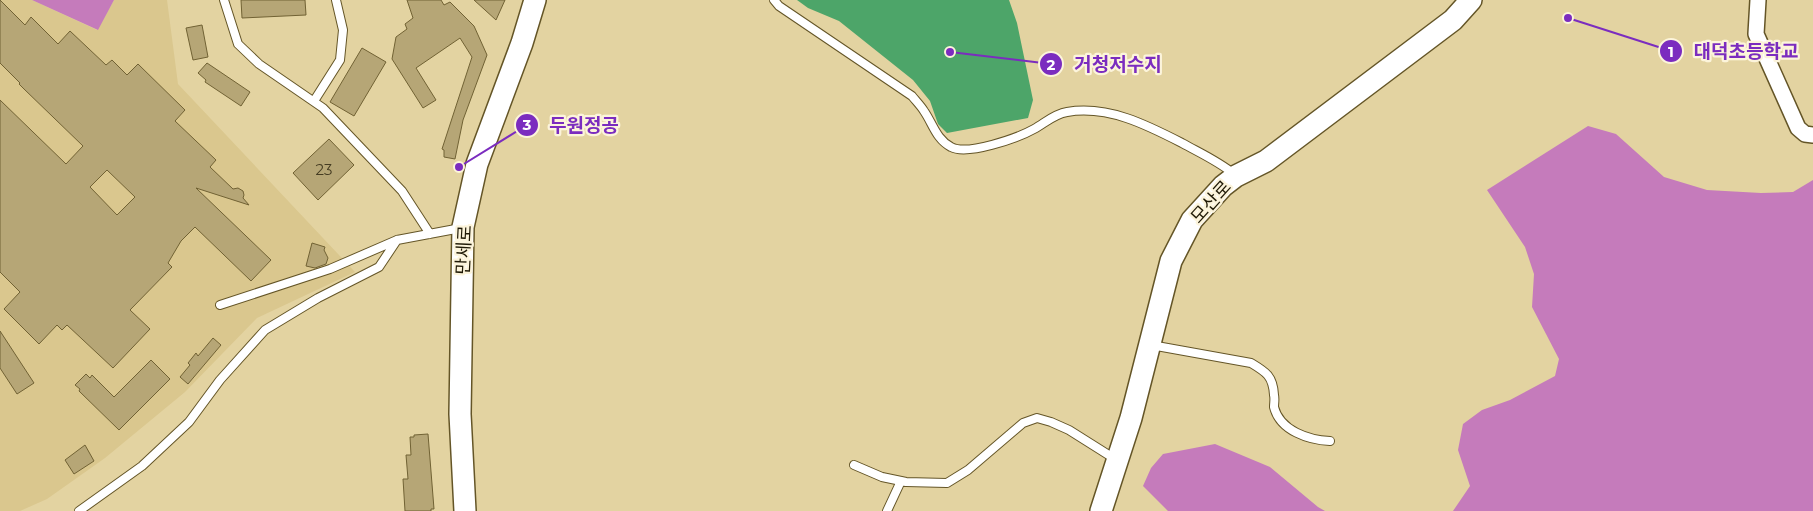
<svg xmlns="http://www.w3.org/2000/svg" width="1813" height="511" viewBox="0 0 1813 511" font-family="Montserrat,'Noto Sans KR',sans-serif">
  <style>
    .built { fill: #dac78e }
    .forest { fill: #c57bbb }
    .water { fill: #4da569 }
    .building { fill: #b6a676; stroke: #716234; fill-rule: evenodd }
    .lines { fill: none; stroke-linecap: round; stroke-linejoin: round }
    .lane-casing { stroke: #645527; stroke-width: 10 }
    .street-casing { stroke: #645527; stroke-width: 18 }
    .secondary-casing { stroke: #645527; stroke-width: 24 }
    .lane { stroke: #fff; stroke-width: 8 }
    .street { stroke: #fff; stroke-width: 15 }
    .secondary { stroke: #fff; stroke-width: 21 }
    .labels { text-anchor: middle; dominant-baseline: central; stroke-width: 4.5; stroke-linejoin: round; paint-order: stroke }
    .number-label { font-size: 15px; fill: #453c22 }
    .street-label { font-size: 18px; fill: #1f1906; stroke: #fcf4db }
    .leader { fill: none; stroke: #7b2cbf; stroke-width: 2 }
    .callout-dot { fill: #7b2cbf; stroke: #fcf4db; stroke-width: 2 }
    .mark-label { font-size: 15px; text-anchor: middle; font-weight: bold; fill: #fff }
    .callout-label { font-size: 19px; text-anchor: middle; font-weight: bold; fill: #7b2cbf; stroke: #fcf4db; stroke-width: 4.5; stroke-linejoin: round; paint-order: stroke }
  </style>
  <rect width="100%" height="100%" fill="#e3d3a1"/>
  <path class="built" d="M0,0H32L97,30L114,0H167L178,84L355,272L257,318L185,392L105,458L47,499L20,511H0Z"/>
  <path class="forest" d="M32,0H114L98,30Z
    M1588,126L1616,134L1664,177L1707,190L1761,193L1793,192L1813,180V511H1453L1470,486L1458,450L1463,424L1482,410L1510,400L1555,376L1559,359L1532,307L1534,274L1525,247L1487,190Z
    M1215,444L1270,467L1318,507L1325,511H1168L1143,486L1151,468L1163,454Z"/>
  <path class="water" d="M797,0H1009L1017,23L1033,100L1028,118L947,133L938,124L930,101L913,80L839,21L808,8Z"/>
  <path class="building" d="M0,0L25,25L31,17L58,44L70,31L106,65L112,60L127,75L138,64L185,110L175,121L216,160L210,167L233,189L238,188L243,191L244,195L243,198L249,205L196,188L271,260L251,281L195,227L181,241L168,263L172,267L130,310L150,329L113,368L67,325L62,330L57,325L39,344L4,309L20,292L0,272V100L66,164L83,146L24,89L19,84L20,83L0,63ZM107,170L135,197L117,215L90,187Z
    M241,0H305L306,15L242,18Z
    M407,0H441L444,5L450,2L474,26L487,55L463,120L455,159L444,157V150L442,149L472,57L460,38L416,68L436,100L423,108L392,59L396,37L407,29L405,24L413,18Z
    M474,0H505L496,20Z
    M202,25L208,57L193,60L186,28Z
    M362,48L386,62L354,116L330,102Z
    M207,63L250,92L241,106L205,82L206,80L198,73Z
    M329,139L354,165L318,200L293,173Z
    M312,243L325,247L324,250L328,258L326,264L315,268L306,266Z
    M0,331L34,383L17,394L0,368Z
    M213,338L221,345L188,384L180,377L190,365L188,363L196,353L198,356Z
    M151,360L170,379L119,430L79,391L80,389L75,385L86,374L90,378L92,375L114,397Z
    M428,434L434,509H431V511H405L403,479H408L406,455H411L410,437H414V435Z
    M85,445L94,461L74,474L65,460Z"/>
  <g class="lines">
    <defs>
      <path id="lane" d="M224,0L238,44L259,64L323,108L402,191L430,234
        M774,0L779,6L912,96C916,101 921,106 924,111C933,124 936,139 951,147C967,156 1018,138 1034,129C1045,123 1054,114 1067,112C1108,105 1147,125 1182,143C1200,153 1218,161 1234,174
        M314,101L340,60L343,30L336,0
        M220,305L330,269L397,240L461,228
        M1151,345L1251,363C1266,372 1273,376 1274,395C1275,399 1274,403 1274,407C1280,431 1309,440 1330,441
        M854,465L882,477L906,482L947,483L968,470L1023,423L1037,418L1051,422L1069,430L1115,459
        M79,511L142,466L189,422L220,380L265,330L318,298L379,267L397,240
        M887,511L901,481"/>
      <path id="street" d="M1758,0L1756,34L1798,128L1805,134L1813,135"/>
      <path id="secondary" d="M465,511L460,414L463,227L477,164L522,43L535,0
        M1101,511L1131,418L1171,261L1192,220L1223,186L1236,176L1266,161L1453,20L1471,0"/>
    </defs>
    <use href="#lane" class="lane-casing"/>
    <use href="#street" class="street-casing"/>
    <use href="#secondary" class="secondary-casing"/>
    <use href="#lane" class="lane"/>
    <use href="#street" class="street"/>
    <use href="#secondary" class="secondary"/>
  </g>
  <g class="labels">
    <g class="number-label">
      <text x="324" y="169">23</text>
    </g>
    <g class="street-label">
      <text transform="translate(1211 202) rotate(-48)">모산로</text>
      <text transform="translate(464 250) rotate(-87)">만세로</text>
    </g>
  </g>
  <path class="leader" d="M1568 18L1671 51M950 52L1051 64M459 167L527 125"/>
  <g class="callout-dot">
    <circle cx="1568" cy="18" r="5"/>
    <circle cx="950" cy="52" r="5"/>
    <circle cx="459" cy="167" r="5"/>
    <circle cx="1671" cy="51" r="12"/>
    <circle cx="1051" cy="64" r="12"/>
    <circle cx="527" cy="125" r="12"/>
  </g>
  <g class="mark-label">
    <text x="1671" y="57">1</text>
    <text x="1051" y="70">2</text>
    <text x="527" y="130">3</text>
  </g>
  <g class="callout-label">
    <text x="1746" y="58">대덕초등학교</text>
    <text x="1118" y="71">거청저수지</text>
    <text x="584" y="132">두원정공</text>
  </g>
</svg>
